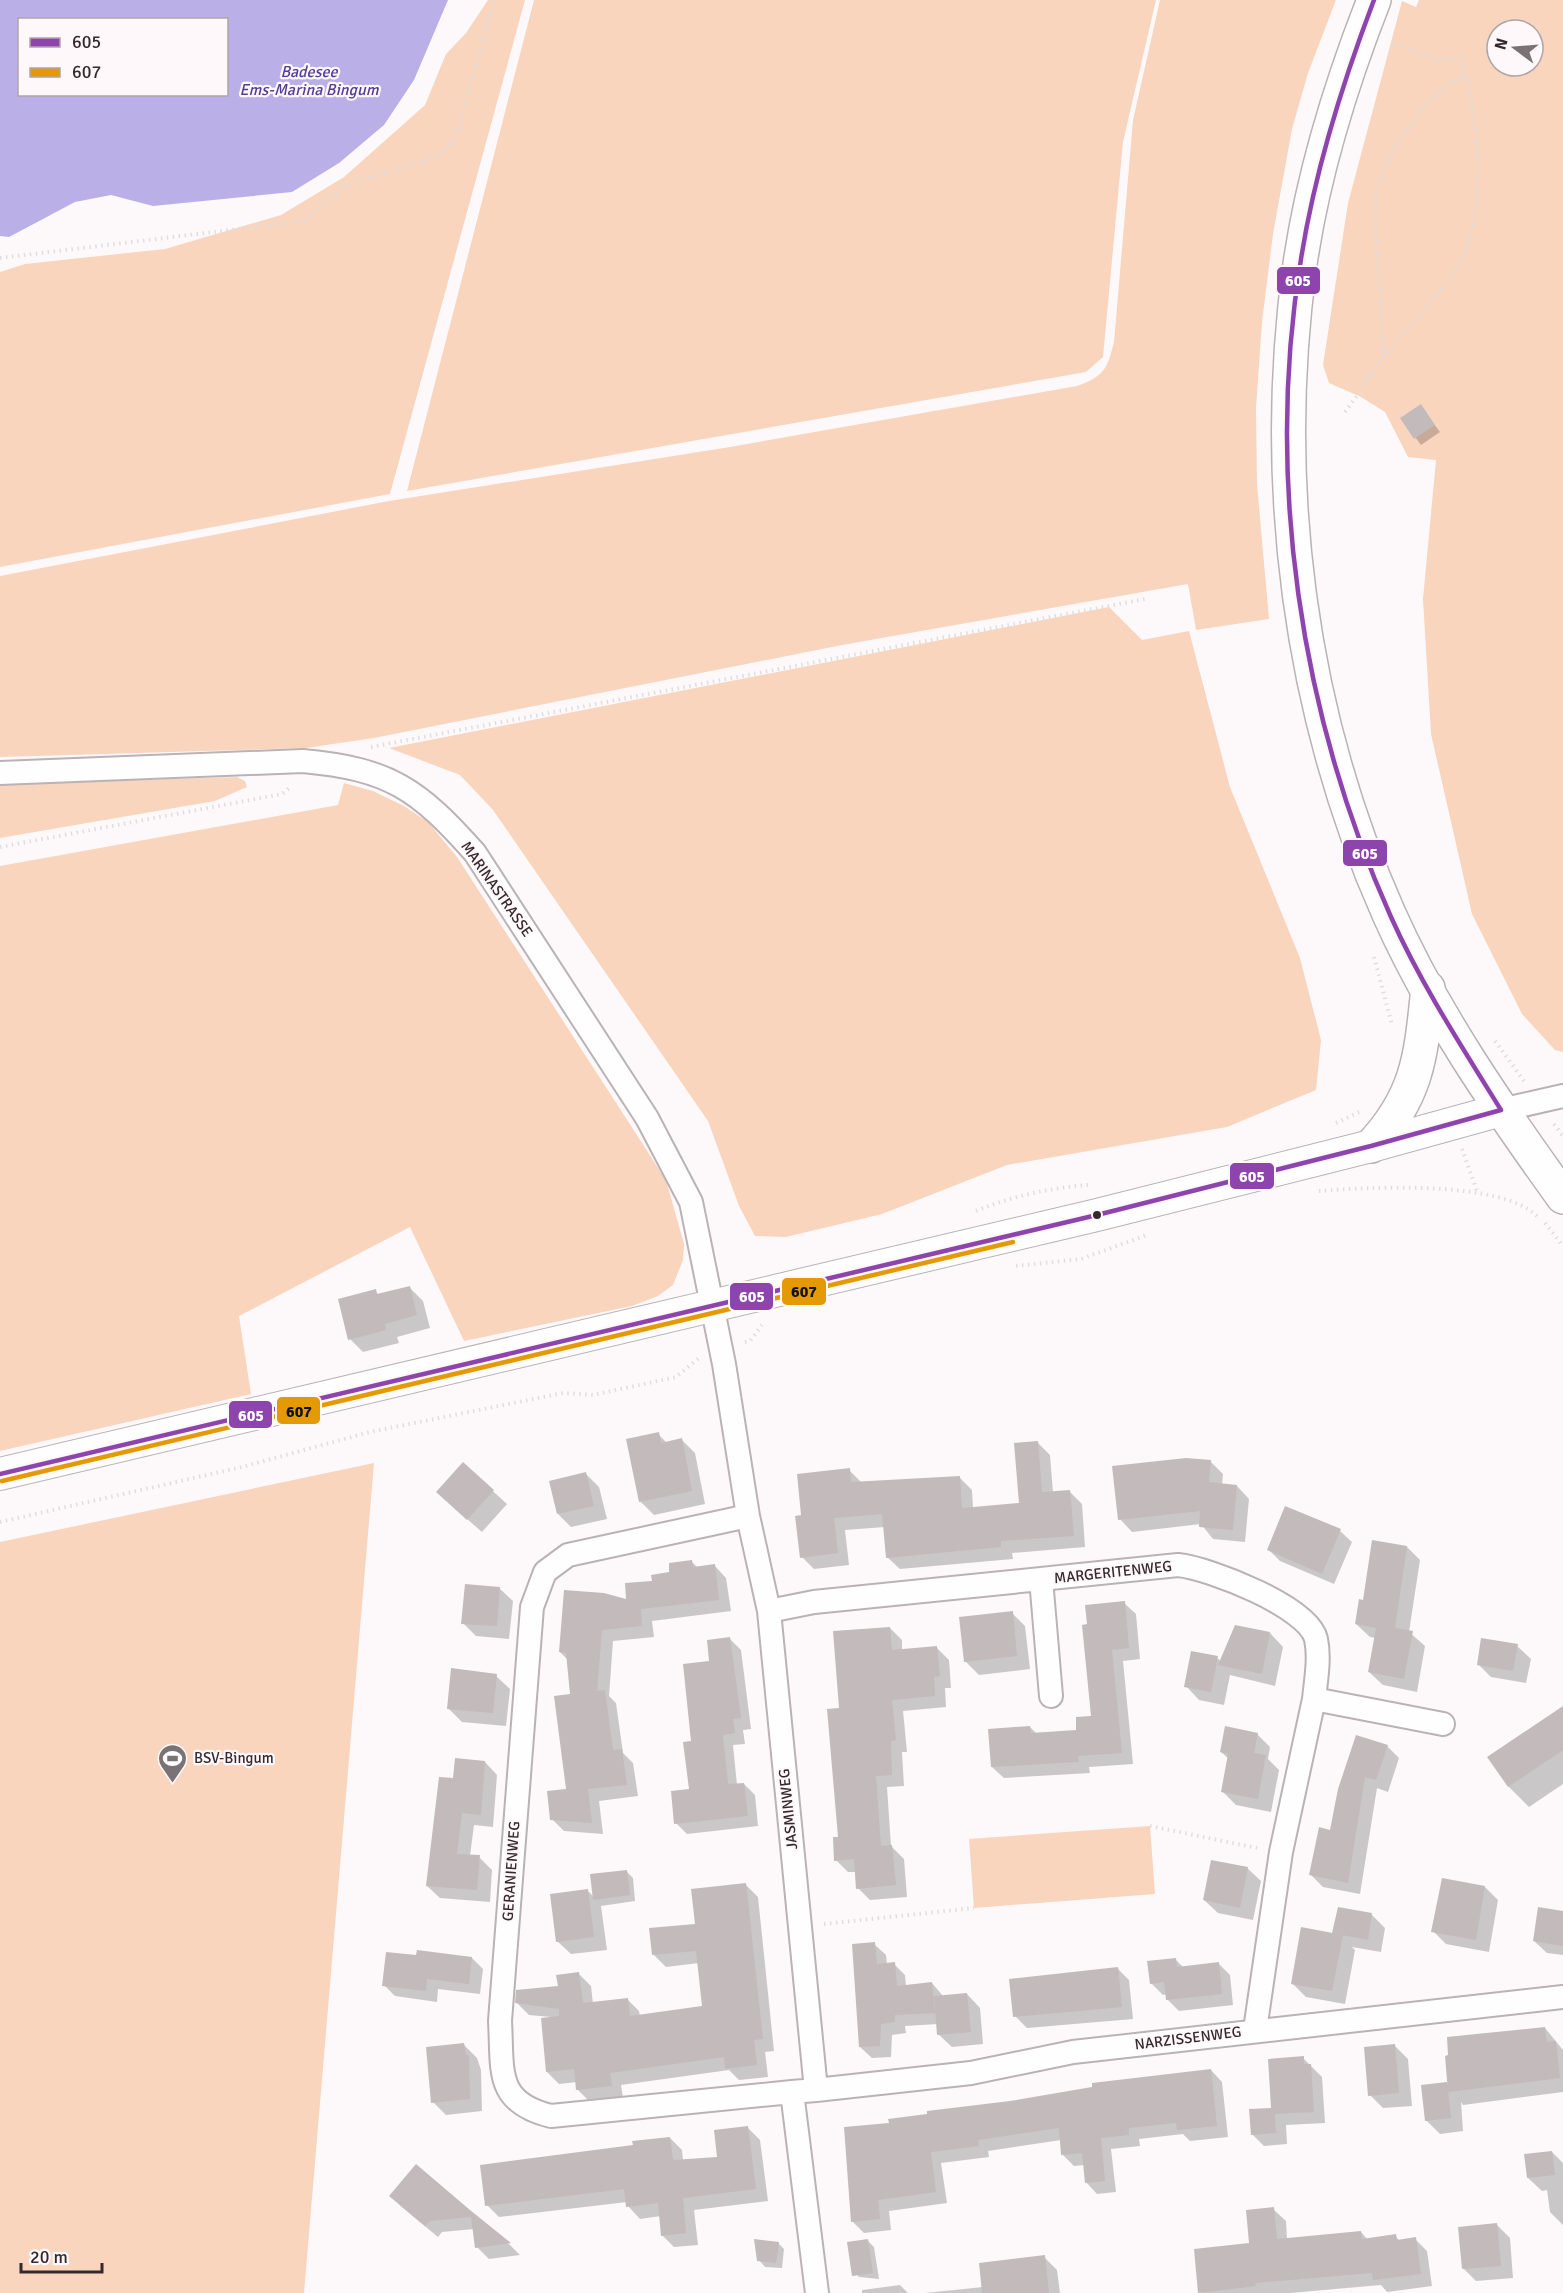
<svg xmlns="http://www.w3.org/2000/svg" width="1563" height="2293" viewBox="0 0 1563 2293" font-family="Signika,sans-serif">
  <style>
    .green { fill: #f9d5be; fill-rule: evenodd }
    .water { fill: #bab0e7; fill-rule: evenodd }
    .shadow { fill: #0003 }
    .building { fill: #c2babb }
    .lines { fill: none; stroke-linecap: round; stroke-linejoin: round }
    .minor-casing { stroke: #bab2b5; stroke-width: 26 }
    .secondary-casing { stroke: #bab2b5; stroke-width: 34 }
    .primary-casing { stroke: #bab2b5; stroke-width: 36 }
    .path { stroke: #dfdede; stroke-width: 4; stroke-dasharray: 1.5 4.5; stroke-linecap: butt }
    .minor { stroke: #fffefe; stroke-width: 22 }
    .secondary { stroke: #fffefe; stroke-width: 32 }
    .primary { stroke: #fffefe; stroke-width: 33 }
    .bus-1-casing { stroke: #fef8fa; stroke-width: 9 }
    .bus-2-casing { stroke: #fef8fa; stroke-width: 9 }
    .bus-1 { stroke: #8e44ad; stroke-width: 4.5 }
    .bus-2 { stroke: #e49a04; stroke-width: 4.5 }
    .bus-dot { fill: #35292d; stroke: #fef8fa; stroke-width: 2 }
    .labels { text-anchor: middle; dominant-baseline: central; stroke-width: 4.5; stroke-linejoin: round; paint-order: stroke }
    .street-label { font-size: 15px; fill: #35292d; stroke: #fef8fa }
    .poi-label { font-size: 15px; fill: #35292d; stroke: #fef8fa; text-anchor: start }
    .water-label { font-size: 16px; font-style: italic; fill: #543d98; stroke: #fef8fa }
    .line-badge { stroke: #fef8fa; stroke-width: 2 }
    .badge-label { font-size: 16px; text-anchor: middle; font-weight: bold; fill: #fff }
    .pale-badge-label { font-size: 16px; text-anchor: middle; font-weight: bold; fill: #111 }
  </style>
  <rect width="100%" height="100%" fill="#fdf9fb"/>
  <path class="green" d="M488,0H525L390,494L0,567V272L25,264L165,249L281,215L344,177L425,105L446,54L466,33Z
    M534,0H1156L1123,142L1103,357L1086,372L407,491Z
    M1160,0H1336L1308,73L1292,129L1273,234L1262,322L1256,408L1257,484L1269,619L1196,630L1188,584L842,645L374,738L306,748L0,757V576L389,501L730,447L1077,386C1104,376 1107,370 1114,342L1133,120Z
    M1419,0H1563V1052L1555,1050L1522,1014L1472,914L1431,734L1423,599L1436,460L1408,457L1385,412L1361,397L1329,383L1323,365L1348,203L1402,1L1416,7ZM1497,30H1533V66H1497Z
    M1109,607L1142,640L1189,631L1230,787L1300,958L1321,1040L1316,1090L1227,1127L1007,1165L882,1214L786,1237L755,1236L739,1206L708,1121L493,810L460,775L389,748Z
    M237,777L245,781L247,787L215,801L0,838V784Z
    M344,783L373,791L404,806L428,822L457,857L666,1180L684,1244L683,1260L673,1285L658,1296L632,1306L464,1341L410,1227L239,1316L251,1394L0,1451V866L338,805Z
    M374,1463L304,2293H0V1542Z
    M1150,1826L1155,1894L974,1908L969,1839Z"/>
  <path class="water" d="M0,0H448L414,80L384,125L339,163L292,192L153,206L111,195L75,202L9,237L0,236ZM20,20H226V94H20Z"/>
  <path class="shadow" d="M1420,406L1440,432L1421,445L1402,419Z
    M409,1287L423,1301L430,1328L397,1337L399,1343L363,1352L350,1339L375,1291L379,1295Z
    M658,1434L667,1443L682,1440L695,1453L705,1504L654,1515L640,1501Z
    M1038,1443L1050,1455L1053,1493L1070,1492L1082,1504L1085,1547L1012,1553L1013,1559L900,1569L887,1557L885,1527L845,1530L849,1565L814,1569L802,1557L803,1516L849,1470L862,1483L960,1478L972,1490L973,1508L1021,1504Z
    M1210,1461L1223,1474L1222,1485L1237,1486L1249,1499L1245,1542L1213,1539L1201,1524L1132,1532L1120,1519Z
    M463,1464L507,1504L482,1532L451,1505Z
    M586,1474L599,1487L607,1519L571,1527L558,1514Z
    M1340,1531L1352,1542L1334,1584L1280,1561L1268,1549Z
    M1407,1547L1420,1560L1409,1632L1425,1646L1417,1692L1383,1685L1369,1672L1376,1638L1370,1637L1356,1624L1364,1602Z
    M691,1561L698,1568L715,1566L726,1578L731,1611L652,1621L654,1637L613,1641L609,1696L616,1703L623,1753L633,1763L638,1796L599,1801L603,1834L564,1831L552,1819L567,1790L572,1696L568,1660L560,1652L654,1582Z
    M499,1588L513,1601L509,1639L476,1636L463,1623Z
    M1124,1603L1136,1614L1140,1659L1123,1661L1133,1764L1089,1767L1090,1773L1004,1778L992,1767L1030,1727L1037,1734L1078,1731L1092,1717L1088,1626Z
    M1012,1613L1025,1626L1030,1669L979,1675L965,1661Z
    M890,1628L902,1640V1651L937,1648L949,1660L951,1688H945L946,1707L903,1711L907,1752H902L904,1786L887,1787L891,1846L904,1859L907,1897L870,1900L858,1888L857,1872H848L836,1860L840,1838V1709Z
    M1270,1633L1283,1647L1275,1686L1230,1675L1224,1705L1199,1700L1186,1686L1217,1658L1221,1661Z
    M730,1639L741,1650L751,1729L743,1730L745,1744L733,1745L737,1785L744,1784L755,1795L758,1826L687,1834L676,1823L691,1790L693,1742L711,1662Z
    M1517,1646L1531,1659L1526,1683L1491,1677L1478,1664Z
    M496,1676L510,1689L506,1726L462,1722L448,1708Z
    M1563,1708V1784L1529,1807L1509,1787L1489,1757Z
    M1257,1734L1270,1747L1268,1759L1279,1770L1271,1812L1236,1805L1222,1791L1229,1759L1221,1752Z
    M1387,1746L1399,1758L1388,1792L1377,1788L1360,1894L1323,1887L1311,1875L1331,1831L1340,1790Z
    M485,1762L497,1775L493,1827L474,1825L470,1856L479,1857L492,1870L490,1902L440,1898L427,1886L454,1780Z
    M1247,1868L1261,1881L1253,1920L1218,1913L1204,1900Z
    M626,1871L633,1878L635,1901L601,1906L607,1950L571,1954L557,1941L587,1890L595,1898Z
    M746,1885L758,1897L774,2051L765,2052L768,2077L739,2080L729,2070L621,2085L623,2098L590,2102L578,2090L577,2082L559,2084L547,2072L551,2017L529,2015L516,2002L560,1987L579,1974L591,1986L593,2004L627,1999L639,2011L640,2016L703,2007L699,1963L666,1967L654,1955L697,1925Z
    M1485,1887L1498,1900L1489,1952L1446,1944L1433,1931Z
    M1563,1913V1955L1547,1953L1534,1941Z
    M1372,1915L1385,1928L1381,1952L1352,1947L1355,1950L1345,2004L1306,1997L1292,1983L1337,1936Z
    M874,1944L886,1955L887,1964H894L905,1975L906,1986L932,1983L943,1996L967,1994L980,2008L983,2044L952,2047L938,2034V2024L905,2026L906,2033L892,2035L891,2057L872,2058L860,2047Z
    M418,1957L472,1958L483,1969L480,1994L438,1989L437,2002L395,1996L384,1985Z
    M1175,1959L1183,1967L1219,1964L1230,1975L1233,2005L1179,2011L1167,1999V1994L1163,1995L1151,1983Z
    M1117,1968L1129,1980L1133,2019L1027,2028L1015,2016Z
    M1545,2028L1563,2050V2092L1463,2105L1461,2102L1463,2131L1440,2134L1426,2120L1447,2084L1449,2086Z
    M464,2045L477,2058L481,2070L482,2111L446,2115L433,2102Z
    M1395,2046L1408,2059L1412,2106L1383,2108L1370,2095Z
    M1303,2058L1322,2077L1325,2123L1286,2125L1287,2144L1264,2146L1252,2134L1273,2109Z
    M1211,2070L1222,2082L1228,2137L1190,2141L1183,2134L1139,2139L1140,2146L1111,2149L1116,2192L1097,2194L1086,2182L1084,2165L1074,2166L1063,2155L1061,2140L988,2151L989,2157L941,2163L947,2203L889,2211L891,2230L864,2233L853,2222L890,2124Z
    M748,2128L760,2140L768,2201L694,2210L698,2245L674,2247L662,2235L661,2216L640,2219L628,2206L627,2202L499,2217L487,2205L635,2146L670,2138L682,2150L683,2161L718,2158Z
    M1552,2152L1563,2163V2225L1550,2212L1547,2190L1542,2191L1528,2178Z
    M416,2166L510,2245L520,2255L489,2259L477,2247L474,2229L442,2232L438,2237L403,2208L391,2196Z
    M1273,2209L1286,2221L1287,2239L1361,2232L1368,2240L1395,2236L1400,2241L1415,2239L1427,2251L1432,2286L1387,2292L1381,2285L1290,2293H1201L1251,2245Z
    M1497,2225L1510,2238L1513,2278L1476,2281L1463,2268Z
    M867,2240L874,2247L879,2279L859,2277L853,2270Z
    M778,2243L784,2249L782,2268L765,2267L759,2260Z
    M1044,2257L1057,2270L1060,2293H925L983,2287Z
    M900,2285L908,2293H862V2290Z"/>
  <path class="building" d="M1421,404L1435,425L1414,439L1400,418Z
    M410,1286L417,1315L385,1324L386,1330L348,1340L338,1299L376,1289L377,1294Z
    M659,1432L661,1443L682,1438L692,1491L639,1502L626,1439Z
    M1038,1441L1042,1492L1070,1490L1074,1536L1001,1541V1547L886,1558L882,1514L834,1518L838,1553L800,1558L795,1516L801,1515L797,1474L850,1468L851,1482L960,1476L962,1508L1019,1503L1014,1443Z
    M1186,1458L1211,1460L1209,1482L1237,1485L1233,1530L1199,1527L1200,1511L1118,1520L1112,1466Z
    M463,1462L494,1490L467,1520L436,1492Z
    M586,1472L594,1506L557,1514L549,1481Z
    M1285,1506L1341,1529L1322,1574L1267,1550Z
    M1372,1540L1407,1546L1395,1628L1413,1631L1404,1679L1368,1672L1376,1628L1355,1624L1359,1599L1363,1600Z
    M692,1560L693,1567L715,1564L719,1600L641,1609L642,1626L602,1630L597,1691L605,1690L613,1750L622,1749L627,1785L588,1789L592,1823L550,1820L547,1791L566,1789L554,1696L570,1694L566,1653L559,1652L564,1590L604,1593L626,1599L625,1583L652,1581L651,1575L669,1572V1563Z
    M465,1584L500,1587L497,1626L461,1624Z
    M1125,1601L1129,1648L1112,1650L1122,1753L1078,1756L1079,1762L991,1767L988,1729L1030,1726L1031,1733L1076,1730V1717L1091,1716L1082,1625L1087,1624L1085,1605Z
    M1013,1611L1017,1656L964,1662L959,1617Z
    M1235,1625L1270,1632L1262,1674L1218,1665Z
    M890,1627L892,1650L937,1646L940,1676L934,1677L935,1696L892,1700L896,1740L891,1741L892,1775L876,1776L881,1846L892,1845L896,1885L856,1889L854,1859L834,1861L833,1837H838L827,1709L839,1708L833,1631Z
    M730,1637L741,1718L733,1719L735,1733L723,1735L728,1784L744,1783L748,1816L674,1824L671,1791L689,1789L683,1742L691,1741L683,1664L709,1661L707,1640Z
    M1481,1638L1518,1644L1513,1671L1477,1665Z
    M1191,1651L1218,1656L1211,1692L1184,1687Z
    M451,1668L497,1674L493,1713L447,1709Z
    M1563,1706V1750L1508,1787L1487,1757Z
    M1225,1726L1258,1733L1254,1753L1266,1755L1258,1799L1221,1792L1228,1754L1220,1752Z
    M1356,1735L1388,1745L1376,1780L1365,1777L1348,1883L1309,1875L1319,1827L1330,1830L1338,1789Z
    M455,1758L485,1761L481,1815L462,1813L457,1854L480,1855L477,1890L426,1886L439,1777L453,1778Z
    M1211,1860L1248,1867L1240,1908L1203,1900Z
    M627,1870L630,1895L593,1900L590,1874Z
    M1442,1878L1485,1886L1476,1940L1431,1932Z
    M746,1883L763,2039L754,2040L757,2065L725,2069L724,2057L610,2073L612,2086L576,2090L574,2069L546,2072L541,2018L559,2016V2009L515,2003L516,1990L558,1986L556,1975L579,1972L583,2003L628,1998L630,2016L702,2006L696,1951L652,1955L649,1928L695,1924L691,1889Z
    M588,1889L594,1937L556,1942L550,1894Z
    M1338,1907L1372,1913L1368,1940L1332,1933Z
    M1538,1907L1563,1911V1946L1533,1941Z
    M1301,1927L1343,1935L1332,1991L1291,1984Z
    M875,1942L877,1964L895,1962L897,1986L932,1982L935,2013L895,2015V2022L881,2024L880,2046L859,2047L852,1944Z
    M417,1950L472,1957L469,1984L427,1979L426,1991L382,1986L386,1952L416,1955Z
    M1176,1958L1177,1967L1219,1962L1222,1994L1166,2000L1164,1982L1150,1984L1147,1961Z
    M1118,1967L1122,2007L1013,2017L1009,1979Z
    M967,1993L971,2032L937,2035L934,1996Z
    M1545,2027L1547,2042L1556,2041L1560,2078L1448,2092L1445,2056L1448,2055L1447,2037Z
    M464,2043L466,2055H469L470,2099L431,2103L426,2047Z
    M1395,2044L1399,2093L1368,2096L1364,2047Z
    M1304,2056V2064H1311L1314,2112L1275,2114L1276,2133L1251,2135L1249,2109L1271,2108L1268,2059Z
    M1211,2069L1217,2126L1177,2130L1176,2123L1129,2128V2135L1101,2138L1105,2181L1085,2183L1082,2153L1061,2155L1059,2128L978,2140L979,2146L931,2152L936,2192L878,2200L880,2219L851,2222L844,2127L889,2123L888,2119L927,2114V2111L1010,2101L1092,2087V2083Z
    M1447,2082L1451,2118L1425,2121L1421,2085Z
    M748,2126L756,2189L683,2198L686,2233L661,2236L658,2203L626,2207L624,2189L485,2206L480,2165L633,2145L632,2141L670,2137L673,2160L717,2157L714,2130Z
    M1552,2151L1555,2175L1527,2178L1524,2154Z
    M416,2164L470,2210L511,2243L475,2248L471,2217L430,2221L425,2226L389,2196Z
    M1274,2207L1277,2239L1361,2231L1362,2239L1396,2234L1397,2240L1416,2237L1421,2274L1373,2280L1372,2273L1255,2283L1256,2286L1198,2293L1194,2249L1249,2243L1246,2210Z
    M1497,2223L1501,2266L1462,2269L1458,2227Z
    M754,2239L779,2242L776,2263L757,2261Z
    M868,2239L873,2273L852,2276L847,2242Z
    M1045,2255L1049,2293H982L979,2263Z"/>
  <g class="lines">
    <defs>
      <path id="minor" d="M0,773L303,761C390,769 418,789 475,853L647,1118L691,1202L724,1364L748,1516L769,1611L816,2090L792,2092L817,2293
        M1501,1110L1563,1096
        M748,1516L568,1555L545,1572L532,1607L500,2021C503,2070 494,2102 551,2116L792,2092
        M1041,1579L1178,1565C1209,1568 1309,1607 1316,1639C1320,1658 1316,1680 1314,1699L1443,1724
        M769,1611L814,1602L1041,1579L1051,1696
        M1255,2030L1281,1852L1314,1699
        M816,2090L971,2073L1073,2052L1563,1997"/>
      <path id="secondary" d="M0,1474L1097,1215L1371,1146L1501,1110"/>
      <path id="primary" d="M1374,0C1341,84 1313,175 1300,264C1270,483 1299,712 1389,914C1434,1015 1499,1108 1563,1197
        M1371,1146C1419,1095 1421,1054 1428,988"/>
    </defs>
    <use href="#minor" class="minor-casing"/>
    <use href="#secondary" class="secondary-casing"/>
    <use href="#primary" class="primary-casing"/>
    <path class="path" d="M0,258L304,221L346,185L436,157L446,150L457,135L494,0
      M1384,356L1375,216L1377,186L1395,146L1421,112L1449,84L1467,75
      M1345,412C1359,394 1371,374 1385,356C1409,325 1439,298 1459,264C1489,215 1479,111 1461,59H1436L1389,41
      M371,747L1145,599
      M0,847L282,794L292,786
      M1374,957L1392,1025
      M1495,1041L1524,1081
      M1336,1123L1359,1112
      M1554,1124L1563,1136
      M1462,1149L1477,1191
      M1319,1191C1371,1187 1500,1180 1537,1216
      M976,1211C1012,1196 1050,1188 1088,1185
      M1545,1223L1563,1246
      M1016,1266L1081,1259L1147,1235
      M745,1342L750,1341L762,1325
      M0,1522L242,1467L370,1432L563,1393L593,1395L676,1377L699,1358
      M1150,1826L1257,1848
      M824,1924L974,1908"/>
    <use href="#minor" class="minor"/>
    <use href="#secondary" class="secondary"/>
    <use href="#primary" class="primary"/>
    <defs>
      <path id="bus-1" d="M1374,0C1342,84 1315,170 1301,259C1265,479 1300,714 1391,917C1421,984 1462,1047 1501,1110
        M0,1474L1097,1215L1371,1146L1501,1110"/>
      <path id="bus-2" d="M2,1481L1013,1242"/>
    </defs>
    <use href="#bus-1" class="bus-1-casing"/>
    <use href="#bus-2" class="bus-2-casing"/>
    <use href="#bus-1" class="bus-1"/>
    <use href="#bus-2" class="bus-2"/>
  </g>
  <defs>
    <symbol id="stadium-pin" viewBox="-11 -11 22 30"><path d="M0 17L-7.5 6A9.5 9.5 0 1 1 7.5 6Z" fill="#7b7275" stroke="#fef8fa"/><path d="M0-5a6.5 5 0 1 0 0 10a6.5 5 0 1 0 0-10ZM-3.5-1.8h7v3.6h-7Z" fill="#fff"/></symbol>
  </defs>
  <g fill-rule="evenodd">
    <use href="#stadium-pin" x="156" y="1742" width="33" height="45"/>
  </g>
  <circle class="bus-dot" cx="1097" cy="1215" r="5"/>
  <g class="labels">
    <g class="street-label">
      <text transform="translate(497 889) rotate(55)">MARINASTRASSE</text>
      <text transform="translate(1113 1572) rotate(-6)">MARGERITENWEG</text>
      <text transform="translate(788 1809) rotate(-96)">JASMINWEG</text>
      <text transform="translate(511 1871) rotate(-86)">GERANIENWEG</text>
      <text transform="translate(1188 2038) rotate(-7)">NARZISSENWEG</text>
    </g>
    <g class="poi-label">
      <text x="194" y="1758">BSV-Bingum</text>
    </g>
    <g class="water-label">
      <text x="309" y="72">Badesee<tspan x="309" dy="18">Ems-Marina Bingum</tspan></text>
    </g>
  </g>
  <g class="line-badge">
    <rect x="1276" y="266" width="45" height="29" rx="6" fill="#8e44ad"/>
    <rect x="1342" y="839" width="46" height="28" rx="6" fill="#8e44ad"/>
    <rect x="1229" y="1162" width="46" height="28" rx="6" fill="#8e44ad"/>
    <rect x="781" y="1277" width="46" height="29" rx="6" fill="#e49a04"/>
    <rect x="729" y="1282" width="45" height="29" rx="6" fill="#8e44ad"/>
    <rect x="276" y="1396" width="45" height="29" rx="6" fill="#e49a04"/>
    <rect x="228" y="1400" width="45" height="29" rx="6" fill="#8e44ad"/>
  </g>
  <g class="badge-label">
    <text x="1298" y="286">605</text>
    <text x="1365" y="859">605</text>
    <text x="1252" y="1182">605</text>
    <text x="752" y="1302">605</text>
    <text x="251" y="1421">605</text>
  </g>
  <g class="pale-badge-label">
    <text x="804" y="1297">607</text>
    <text x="299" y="1417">607</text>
  </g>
  <rect x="18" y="18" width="210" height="78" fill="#fef8fa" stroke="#aea5a8" stroke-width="1.5"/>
  <rect x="30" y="38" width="30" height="9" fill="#8e44ad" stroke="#aea5a8" stroke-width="1.5"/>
  <text x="72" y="48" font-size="18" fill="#35292d">605</text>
  <rect x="30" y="68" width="30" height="9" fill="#e49a04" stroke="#aea5a8" stroke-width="1.5"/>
  <text x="72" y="78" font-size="18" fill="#35292d">607</text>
  <g transform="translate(1515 48) rotate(286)"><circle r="28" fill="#fef8fa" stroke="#aea5a8" stroke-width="1.5"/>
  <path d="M0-4.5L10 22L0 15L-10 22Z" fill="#7b7275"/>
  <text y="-9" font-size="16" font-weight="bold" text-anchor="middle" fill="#35292d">N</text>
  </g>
  <path d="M21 2263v9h81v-9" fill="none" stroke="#35292d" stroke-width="3"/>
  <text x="30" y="2263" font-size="18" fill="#35292d" stroke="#fef8fa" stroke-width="4.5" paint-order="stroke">20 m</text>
</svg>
